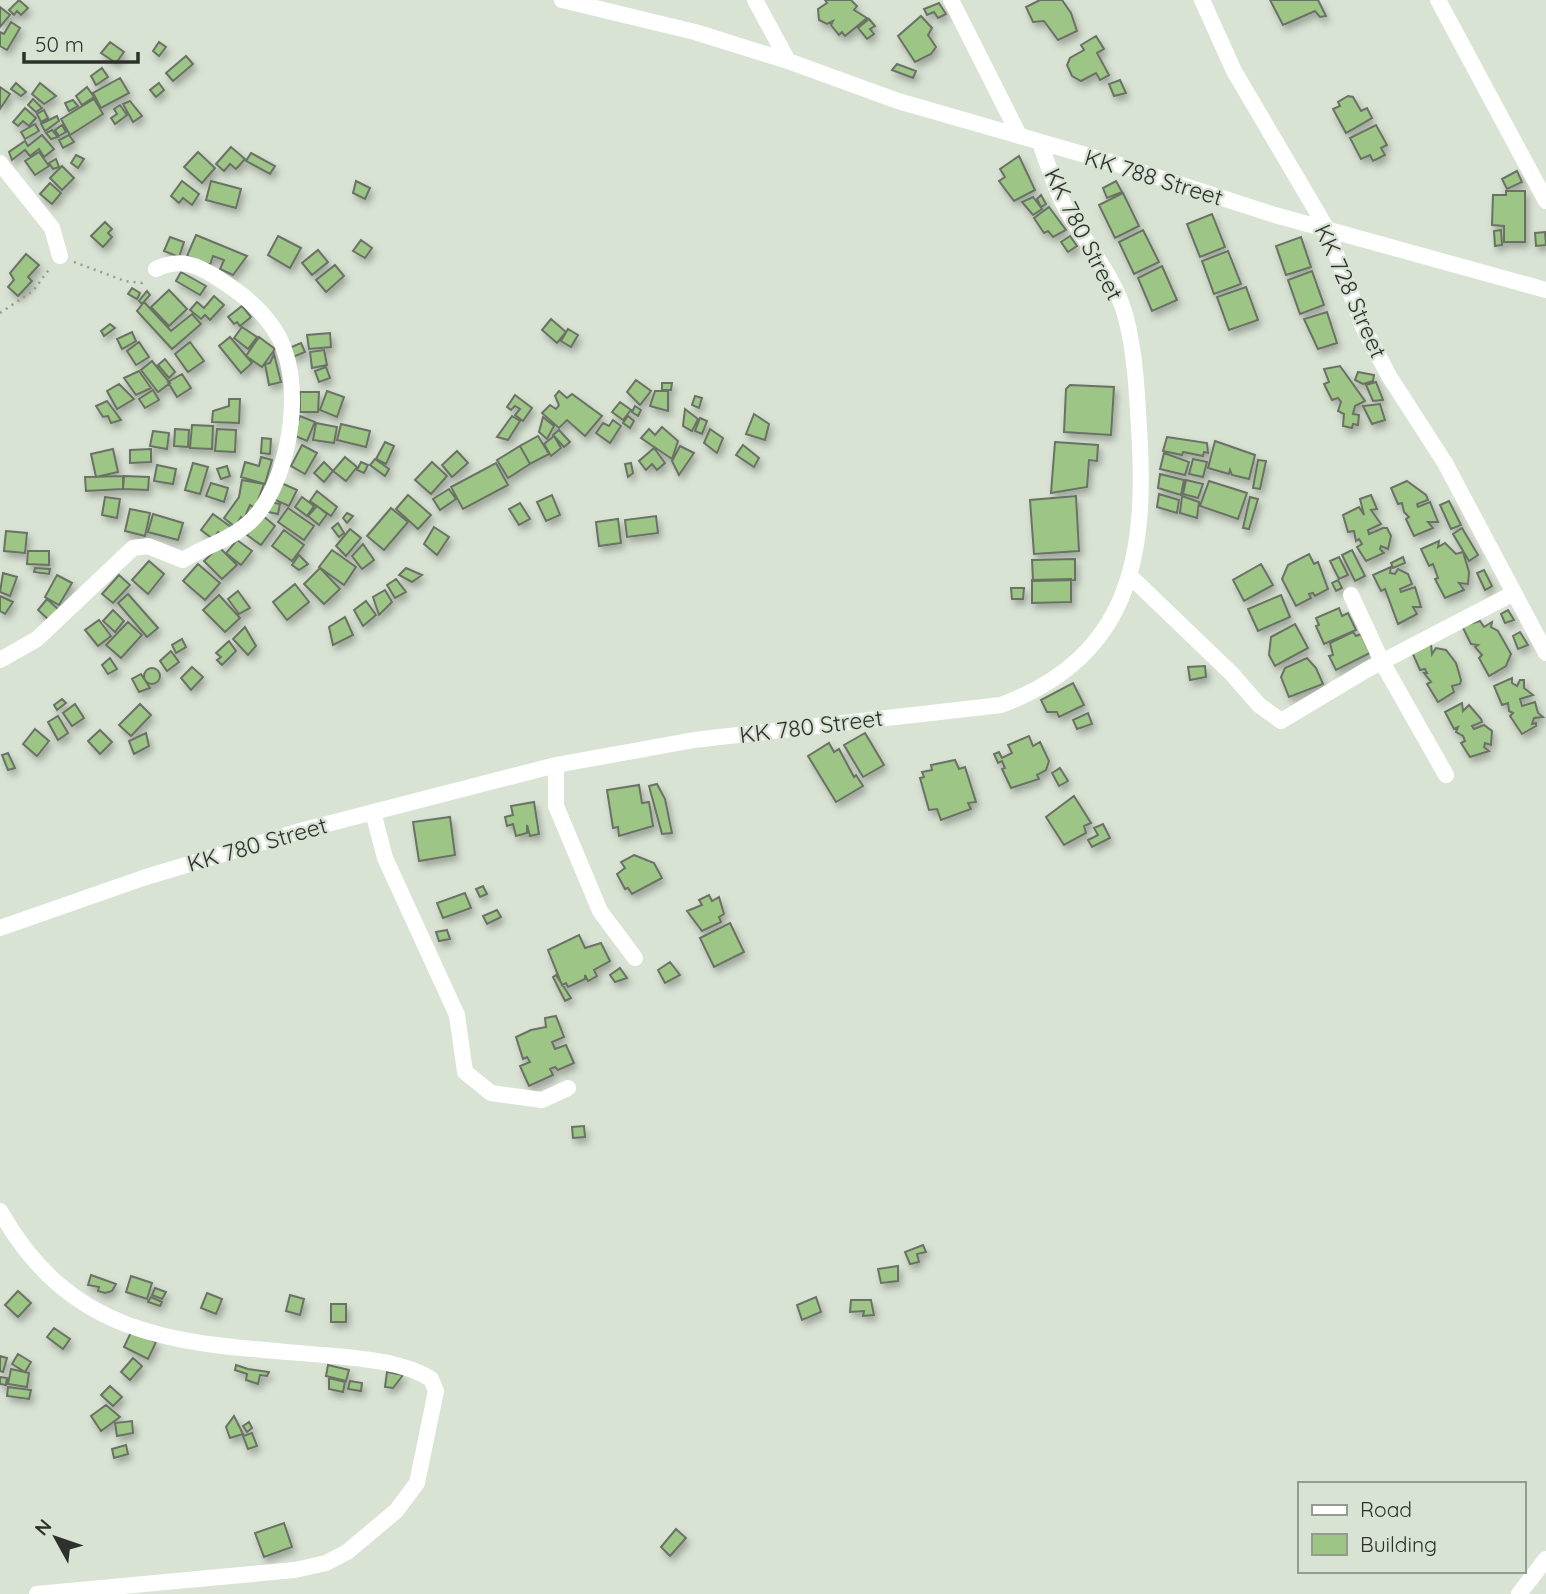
<svg xmlns="http://www.w3.org/2000/svg" width="1546" height="1594" viewBox="0 0 1546 1594" font-family="Quicksand,sans-serif">
  <style>
    .building { fill: #9cc586; stroke: #6a7265; stroke-width: 2; filter: url(#shadow) }
    .lines { fill: none; stroke-linecap: round; stroke-linejoin: round }
    .path { stroke: #949b90; stroke-width: 2.5; stroke-dasharray: 2 5; stroke-linecap: butt }
    .minor { stroke: #fff; stroke-width: 16 }
    .labels { text-anchor: middle; dominant-baseline: central; stroke-width: 5; stroke-linejoin: round; paint-order: stroke }
    .street-label { font-size: 23px; fill: #2d302b; stroke: #d9e3d4 }
  </style>
  <defs>
    <filter id="shadow"><feDropShadow dx="3" dy="5" stdDeviation="3.5" flood-color="#0004"/></filter>
  </defs>
  <rect width="100%" height="100%" fill="#d9e3d4"/>
  <path class="building" d="M19,0L28,8L21,15L17,11L14,15L9,10Z
    M825,0H851L857,6L854,10L867,18L845,36L842,32L839,35L831,25L833,21L827,24L819,20L818,9L827,3Z
    M1040,0H1062L1071,13L1077,31L1058,40L1044,21L1033,22L1026,7Z
    M1270,0H1318L1326,16L1320,17L1315,11L1283,25Z
    M939,3L946,14L938,18L934,12L927,15L924,9Z
    M0,7L10,15L0,27Z
    M921,16L932,28L928,35L936,47L931,54L915,62L898,36Z
    M869,19L875,26L870,29L874,34L867,39L858,28Z
    M11,22L20,28L7,50L0,46V32L4,34Z
    M1096,36L1104,49L1097,53L1109,75L1100,80L1096,73L1081,81L1072,76L1067,65L1070,58L1084,50L1081,45Z
    M110,42L124,52L116,63L101,53Z
    M159,42L166,47L159,56L153,51Z
    M186,56L193,64L173,81L166,73Z
    M897,64L916,71L913,78L892,70Z
    M102,68L108,77L96,85L91,76Z
    M120,78L129,93L101,108L93,93Z
    M1120,80L1126,93L1114,96L1109,84Z
    M16,83L26,92L21,96L11,89Z
    M40,83L56,96L44,104L32,94Z
    M159,83L164,90L156,97L150,90Z
    M0,87L10,94L0,109Z
    M87,87L94,97L82,105L76,96Z
    M1348,96L1353,97L1361,111L1367,108L1372,118L1346,133L1333,109L1340,106L1338,102Z
    M33,99L42,108L36,112L28,105Z
    M94,99L103,114L70,135L61,119Z
    M73,100L78,106L69,111L65,103Z
    M130,101L142,116L133,122L123,104Z
    M120,105L127,115L115,124L111,118L117,114L114,109Z
    M25,108L36,118L29,126L23,121L18,126L13,122Z
    M44,110L48,118L41,122L37,114Z
    M57,116L59,121L45,131L41,124Z
    M35,124L39,131L25,139L21,132Z
    M62,125L66,132L59,136L55,130Z
    M1376,125L1387,145L1381,148L1385,155L1373,161L1370,155L1361,159L1350,138Z
    M52,130L58,137L51,139L46,133Z
    M42,135L54,149L44,157L39,149L30,156L25,150L12,160L9,152L25,141L28,146Z
    M69,135L74,142L63,148L59,140Z
    M231,147L245,159L236,169L230,164L224,171L216,164Z
    M39,152L49,166L35,175L25,161Z
    M198,152L215,168L202,183L184,167Z
    M251,153L275,166L270,174L246,161Z
    M76,155L84,159L78,168L71,163Z
    M1019,156L1035,190L1014,201L999,181L1005,177L1000,169Z
    M56,159L59,167L53,169L49,163Z
    M62,166L74,178L62,190L50,178Z
    M1517,171L1522,182L1507,189L1502,179Z
    M182,181L199,194L192,205L183,198L179,203L171,196Z
    M211,181L241,189L236,208L206,200Z
    M356,181L370,188L365,199L353,193Z
    M1116,181L1122,192L1107,198L1103,188Z
    M50,183L61,193L52,204L40,194Z
    M1506,191H1525V242H1504V226L1492,225L1493,195H1506Z
    M1123,193L1139,226L1115,238L1099,205Z
    M1041,195L1046,204L1041,207L1037,199Z
    M1033,197L1042,209L1033,215L1022,202Z
    M1049,207L1066,230L1053,237L1048,231L1044,233L1034,218Z
    M1212,214L1225,247L1200,257L1187,224Z
    M105,222L112,229L108,233L112,237L103,247L91,236Z
    M1143,230L1159,262L1134,274L1119,242Z
    M1501,230L1502,245L1495,246L1494,231Z
    M1545,232L1546,245L1536,246L1535,233Z
    M196,235L247,256L233,275L220,269L224,260L213,256L210,265L187,256Z
    M278,236L301,248L290,268L268,255Z
    M1070,236L1077,246L1068,252L1061,242Z
    M170,237L184,242L179,257L164,251Z
    M1301,237L1311,267L1286,275L1276,246Z
    M361,240L372,248L365,258L353,251Z
    M318,250L328,262L312,275L302,263Z
    M1228,251L1241,284L1214,294L1202,261Z
    M26,254L39,265L28,277L32,281L18,296L8,287L14,280L10,273Z
    M335,265L344,276L326,292L316,280Z
    M1162,266L1177,300L1152,311L1138,278Z
    M1312,271L1324,305L1300,314L1288,280Z
    M181,272L206,286L200,295L176,281Z
    M1246,287L1258,320L1229,330L1217,297Z
    M132,288L140,293L137,299L128,294Z
    M169,290L187,309L169,326L151,307Z
    M147,291L150,295L142,304L139,301Z
    M214,296L224,305L210,320L205,315L201,319L190,310L197,302L204,308Z
    M144,302L171,331L192,314L201,324L172,349L137,311Z
    M242,306L251,317L240,326L237,322L234,324L228,317Z
    M1327,312L1337,343L1318,349L1304,319Z
    M551,319L566,332L557,343L542,330Z
    M110,324L115,328L104,336L101,331Z
    M242,327L257,337L248,349L234,338Z
    M568,329L578,335L571,347L561,341Z
    M132,332L136,341L122,349L117,339Z
    M330,333L331,347L309,349L307,335Z
    M230,337L252,363L241,373L219,346Z
    M259,337L275,349L262,367L246,356Z
    M139,342L149,357L136,365L127,351Z
    M190,342L204,361L188,372L175,354Z
    M301,343L305,352L293,357L289,348Z
    M324,350L327,365L312,368L310,352Z
    M274,354L281,382L269,385L265,364L270,363Z
    M165,359L175,372L169,378L158,365Z
    M152,361L170,383L158,392L141,370Z
    M1340,366L1365,401L1355,406L1353,414L1359,415L1358,425L1353,424L1352,428L1343,426L1344,414L1338,411L1341,402L1338,398L1332,400L1324,384L1329,382L1324,369Z
    M326,367L330,378L319,382L315,371Z
    M139,371L151,388L136,395L124,378Z
    M1358,372L1374,375L1373,381L1363,384L1355,380Z
    M182,374L191,388L177,397L168,382Z
    M636,380L651,391L640,405L627,392Z
    M1376,382L1383,400L1373,401L1366,385Z
    M662,383H672L671,390H662Z
    M119,384L134,399L117,409L107,391Z
    M1070,385L1114,387L1111,435L1064,432L1066,389Z
    M153,390L159,400L145,408L139,399Z
    M327,391L344,397L337,417L320,410Z
    M559,391L567,398L572,394L602,416L585,436L567,420L559,428L542,413L550,405L556,409L559,405L555,396Z
    M655,391H668V411L650,406Z
    M300,392H319L318,412H300Z
    M515,395L532,408L523,421L515,415L520,409L515,406L511,410L507,407Z
    M695,396L702,398L699,408L692,405Z
    M229,399H240L239,423L212,422L213,411L229,406Z
    M107,401L121,420L111,423L108,416L103,417L96,406Z
    M620,402L631,410L623,420L612,412Z
    M1380,404L1385,420L1372,424L1363,406Z
    M635,406L641,410L638,416L632,412Z
    M685,409L698,419L692,431L683,426Z
    M754,414L769,424L765,440L746,434Z
    M300,416L315,422L307,441L293,435Z
    M512,416L520,421L508,440L497,437Z
    M628,416L634,421L630,428L623,423Z
    M543,417L554,426L547,439L539,432Z
    M700,418L707,421L702,434L695,431Z
    M613,420L621,426L610,443L596,433L603,423L609,426Z
    M316,423L337,427L334,443L313,440Z
    M341,424L370,431L366,447L337,440Z
    M192,425L213,426L212,449L190,448Z
    M662,427L678,441L672,459L641,438L649,429L655,435Z
    M175,429L189,430L188,447L174,446Z
    M217,429L236,430L235,452L215,451Z
    M710,429L723,438L717,453L704,443Z
    M559,430L570,442L564,447L553,435Z
    M153,431L169,433L167,449L150,446Z
    M538,436L549,454L530,464L520,446Z
    M554,436L561,448L551,456L544,444Z
    M1167,437L1207,443L1208,453L1204,452L1203,456L1183,452L1182,455L1163,451Z
    M262,438L271,439L270,454L261,453Z
    M1215,441L1255,455L1249,479L1232,475L1230,470L1229,474L1208,468Z
    M385,442L394,446L386,464L376,459Z
    M1055,442L1098,445L1097,461L1089,460L1087,487L1051,493Z
    M302,445L317,453L305,474L291,466Z
    M743,445L759,458L754,467L736,455Z
    M520,446L530,464L508,478L497,460Z
    M680,446L694,453L679,475L672,461Z
    M654,448L665,463L657,470L652,464L646,470L639,461Z
    M113,449L118,472L96,477L91,454Z
    M151,449V462L130,463V450Z
    M457,451L468,463L452,477L442,465Z
    M1164,453L1189,462L1185,475L1160,469Z
    M261,457L272,460L265,484L241,477L245,462L259,466Z
    M345,457L357,467L346,481L333,471Z
    M375,459L389,469L385,476L370,465Z
    M1193,459L1207,462L1203,477L1189,474Z
    M1258,460L1266,461L1260,489L1253,488Z
    M324,462L333,471L324,482L314,473Z
    M361,462L368,465L364,473L357,470Z
    M432,462L447,476L431,494L415,480Z
    M193,463L208,467L200,494L185,490Z
    M496,463L508,485L463,509L451,487Z
    M631,463L633,473L628,477L625,464Z
    M157,465L176,469L173,484L154,481Z
    M227,466L230,476L221,479L217,469Z
    M1160,474L1184,480L1181,495L1158,488Z
    M123,476V489L86,491L85,477Z
    M124,476L149,477L148,490L123,489Z
    M242,480L264,484L255,508L250,505L244,519L241,517L235,527L224,518L239,497Z
    M1186,480L1203,484L1198,498L1183,494Z
    M1209,481L1247,493L1238,519L1200,506Z
    M1407,481L1426,495L1428,500L1417,504L1418,507L1430,502L1438,522H1428L1433,528L1414,536L1406,519L1409,517L1404,512L1402,503L1398,504L1391,488Z
    M279,482L297,490L289,506L271,498Z
    M211,483L228,488L224,502L206,496Z
    M449,489L456,499L440,510L433,499Z
    M317,491L337,507L331,516L310,501Z
    M1159,494L1179,500L1177,513L1157,507Z
    M408,495L431,515L418,529L396,509Z
    M552,495L560,515L546,521L537,502Z
    M1371,495L1377,509L1371,510L1381,524L1368,530L1369,534L1383,528H1387L1391,536L1388,549L1381,546L1380,549L1384,553L1366,561L1357,547L1362,544L1359,539L1356,541L1354,531L1348,532L1343,515L1359,507L1364,515L1360,499Z
    M1076,496L1079,551L1034,554L1030,500Z
    M1182,496L1199,502L1197,518L1180,513Z
    M105,497L120,499L117,518L102,515Z
    M302,497L314,506L307,516L295,507Z
    M1250,497L1258,499L1249,529L1243,528Z
    M1449,501L1461,525L1451,529L1440,505Z
    M270,502L280,504L278,514L268,512Z
    M520,503L530,519L519,525L509,509Z
    M317,506L327,514L319,525L308,516Z
    M288,508L314,526L304,540L278,522Z
    M391,508L408,522L384,550L367,536Z
    M130,509L150,513L145,536L125,531Z
    M347,513L353,516L347,523L343,518Z
    M153,514L183,523L178,540L148,532Z
    M213,514L231,527L224,536L218,532L213,539L201,530Z
    M262,515L275,526L261,545L247,535Z
    M656,516L658,533L627,537L625,520Z
    M618,519L621,543L599,546L596,522Z
    M338,523L344,533L339,537L332,528Z
    M434,527L449,537L437,555L424,544Z
    M1462,528L1478,555L1469,561L1453,534Z
    M350,529L361,538L346,556L336,546Z
    M284,530L304,545L292,561L272,546Z
    M6,531L27,533L25,553L4,551Z
    M237,540L252,551L241,565L226,553Z
    M1439,541L1438,547L1445,543L1456,554L1463,552L1469,572L1468,584L1459,583L1464,590L1445,598L1435,579L1438,578L1433,564L1429,566L1421,549Z
    M363,544L374,560L362,569L352,556Z
    M219,547L237,565L222,579L204,561Z
    M332,550L356,567L344,585L319,567Z
    M1352,550L1365,576L1355,581L1342,555Z
    M28,551H49V565L27,564Z
    M1309,554L1314,564L1318,562L1328,589L1315,596L1313,593L1309,594L1311,598L1296,606L1282,579L1288,565Z
    M299,555L308,564L299,570L292,565Z
    M1339,557L1348,575L1339,579L1330,561Z
    M1403,557L1405,563L1393,568L1391,563Z
    M1075,559V580L1033,581L1032,560Z
    M149,561L164,574L148,594L132,580Z
    M198,564L220,583L205,600L183,581Z
    M1261,564L1273,585L1244,601L1233,580Z
    M1391,567L1390,573L1395,574L1398,569L1408,574L1412,584L1400,589L1401,592L1415,587L1421,607H1413L1417,614L1398,624L1385,589L1381,591L1373,575Z
    M35,568L50,569L49,574L34,572Z
    M320,568L340,589L324,604L304,584Z
    M406,568L422,575L412,582L399,575Z
    M1484,570L1492,586L1485,590L1477,573Z
    M3,573L17,577L10,596L0,592Z
    M57,575L72,583L59,605L45,597Z
    M119,575L130,585L113,603L102,594Z
    M396,579L406,592L395,598L387,585Z
    M1071,579V602L1032,603V580Z
    M1338,580L1342,588L1336,591L1332,583Z
    M295,584L309,602L287,620L273,602Z
    M1011,588H1024L1023,599H1012Z
    M385,590L392,602L379,615L373,597Z
    M238,591L250,608L239,614L228,599Z
    M128,594L158,628L147,637L118,603Z
    M219,595L240,618L225,632L203,610Z
    M1281,595L1290,617L1258,631L1248,609Z
    M0,596L13,602L5,614L0,611Z
    M47,599L59,610L50,621L38,610Z
    M366,601L376,615L363,626L354,610Z
    M1339,608L1342,616L1348,613L1356,630L1324,644L1316,626L1319,625L1316,618Z
    M113,610L124,621L115,632L103,621Z
    M1508,610L1514,620L1505,623L1501,614Z
    M345,617L353,635L333,645L329,627Z
    M99,620L111,636L98,646L85,630Z
    M1480,621L1484,627L1492,622L1491,627L1498,631L1511,654L1506,666L1489,676L1479,658L1482,655L1475,647L1478,645L1471,644L1462,626Z
    M128,622L142,635L121,658L106,645Z
    M1295,624L1308,648L1275,666L1269,655L1271,637Z
    M245,627L256,646L248,655L233,639Z
    M1353,632L1356,636L1361,634L1370,653L1336,670L1329,656L1333,655L1330,643Z
    M1520,632L1528,645L1518,649L1513,636Z
    M182,639L186,647L176,653L172,645Z
    M229,641L236,651L222,665L217,660L221,657L216,653Z
    M1431,644L1432,654L1436,648L1446,650L1456,663L1461,680L1460,684L1452,686L1454,692L1438,702L1427,684L1431,682L1424,673H1427L1425,669L1420,670L1412,652Z
    M171,651L179,662L167,671L160,661Z
    M110,658L117,669L108,674L102,665Z
    M1307,658L1316,668L1323,684L1289,697L1281,677L1285,668Z
    M1205,666L1206,677L1190,680L1188,667Z
    M192,667L203,677L191,690L181,678Z
    M144 676a8 8 0 1 1 16 0a8 8 0 1 1-16 0Z
    M141,674L150,688L139,692L132,679Z
    M1512,678V683L1517,686L1520,680H1524V688L1533,695L1520,699L1522,706L1535,702L1538,713L1543,717L1534,718L1532,724L1536,723V726L1522,734L1510,716L1513,713L1509,711L1508,703L1502,705L1494,686Z
    M1073,683L1084,705L1059,717L1057,712H1047L1041,700Z
    M62,699L66,703L57,710L54,705Z
    M1462,703L1463,711L1469,705L1481,719L1482,722L1472,726L1474,729L1484,725L1492,731L1491,745L1485,743L1484,747L1489,751L1470,757L1461,743L1465,741L1463,736L1456,732L1458,727L1454,729L1445,712Z
    M75,704L84,718L72,726L63,713Z
    M140,704L151,715L131,736L119,725Z
    M1088,713L1092,724L1077,729L1073,720Z
    M58,716L68,733L58,740L48,722Z
    M35,729L49,741L37,756L23,744Z
    M100,730L112,742L100,754L88,741Z
    M146,733L149,746L134,754L129,741Z
    M865,733L884,765L863,777L844,745Z
    M1029,736L1033,746L1040,742L1049,761L1046,770L1037,775L1039,779L1011,788L1002,769L1005,768L1002,761L998,763L994,754L999,752L1002,758L1012,753L1008,745Z
    M829,743L834,752L839,749L854,777L856,775L863,786L836,802L808,756Z
    M8,753L15,768L8,770L2,755Z
    M955,760L959,769L965,767L976,802L968,803L971,809L941,820L937,809L929,810L920,778L924,777L922,772L932,770L931,765Z
    M1060,768L1068,781L1059,786L1052,773Z
    M657,784L665,799L672,833L662,834L649,786Z
    M639,785L642,803L649,802L653,826L619,836L618,827L613,828L607,790Z
    M1074,796L1091,823L1084,826L1086,833L1064,845L1046,817Z
    M534,802L539,834L530,836L527,825V833L516,836L513,824L507,826L505,817L513,815L511,806Z
    M450,817L455,855L419,861L413,822Z
    M1103,824L1110,838L1092,847L1088,840L1098,835L1094,828Z
    M634,855L654,863L662,878L632,894L628,888L625,889L617,874L625,868L621,862Z
    M483,886L487,894L480,897L476,889Z
    M465,893L471,908L443,918L437,903Z
    M709,895L712,901L719,897L724,914L719,917L721,922L702,931L687,911L702,905L699,900Z
    M497,910L501,917L487,924L483,916Z
    M730,923L744,952L714,967L700,938Z
    M447,930L450,939L439,941L436,932Z
    M579,935L585,948L601,943L610,961L594,970L597,976L588,981L585,975V979L568,987L566,983L562,985L548,950Z
    M670,962L680,975L665,983L658,970Z
    M620,968L627,978L615,982L610,975Z
    M556,975L571,998L565,1001L553,977Z
    M556,1016L564,1037L552,1042L555,1049L566,1045L574,1063L558,1070L555,1067L550,1069L553,1075L529,1086L520,1066L530,1062L527,1057L523,1059L516,1037L531,1030L546,1027L545,1018Z
    M584,1126L585,1137L573,1138L572,1127Z
    M923,1245L926,1252L917,1254L919,1262L910,1264L905,1252Z
    M898,1266V1281L881,1283L878,1269Z
    M91,1275L116,1284L112,1291L105,1293L98,1291L99,1287L88,1285Z
    M131,1276L152,1283L147,1299L126,1292Z
    M155,1288L166,1292L162,1299L152,1295Z
    M18,1291L31,1303L18,1317L5,1305Z
    M207,1293L222,1299L216,1314L201,1308Z
    M290,1295L304,1299L300,1315L286,1311Z
    M151,1297L162,1302L160,1306L148,1302Z
    M816,1297L821,1312L802,1320L797,1305Z
    M851,1300H871L874,1315L863,1316L864,1311L850,1312Z
    M331,1304H346V1322H331Z
    M54,1328L70,1339L63,1349L47,1337Z
    M132,1330L156,1342L148,1359L124,1347Z
    M18,1354L31,1362L25,1372L12,1364Z
    M0,1356L7,1358L3,1372L0,1371Z
    M133,1358L142,1366L130,1380L121,1372Z
    M236,1365L248,1369L269,1372L267,1376L260,1375L258,1384L246,1380L247,1374L235,1370Z
    M328,1365L349,1370L346,1381L326,1376Z
    M11,1369L29,1373L27,1387L8,1384Z
    M387,1372L403,1375L393,1388L385,1387Z
    M0,1377L7,1378L6,1385L0,1384Z
    M329,1378L345,1382L343,1392L329,1389Z
    M350,1381L362,1383L361,1391L348,1389Z
    M110,1386L122,1397L113,1406L101,1395Z
    M8,1387L31,1390L29,1399L7,1396Z
    M106,1405L120,1417L101,1431L91,1416Z
    M234,1416L243,1434L230,1438L226,1427Z
    M132,1421L133,1433L117,1436L115,1423Z
    M249,1422L252,1428L247,1432L243,1426Z
    M252,1433L257,1446L248,1449L243,1436Z
    M126,1445L128,1454L114,1458L112,1449Z
    M284,1523L292,1547L264,1557L255,1533Z
    M676,1529L686,1538L670,1556L661,1547Z"/>
  <g class="lines">
    <path class="path" d="M74,262L125,281L142,283L146,279
      M0,313L33,291L50,268"/>
    <path class="minor" d="M562,0L695,32L788,61L898,101L1117,164L1275,215L1546,290
      M755,0L788,61
      M951,0L1019,135
      M1202,0L1234,71L1327,229L1363,327L1389,376L1445,463L1546,653
      M1438,0L1546,201
      M0,163L52,228L60,256
      M1130,576L1232,674L1259,705L1281,721L1368,669L1512,594
      M1351,595L1382,662L1446,775
      M0,660L37,639L133,548L148,546L183,560C209,544 240,537 259,512C292,468 306,376 274,329C259,307 241,293 219,279C198,265 180,257 156,269
      M556,765V806L600,911L635,958
      M373,812L385,858L457,1015L465,1072L491,1093L542,1100L568,1088
      M0,928L146,877L300,831L556,765L694,740L1001,705C1133,656 1147,552 1139,428C1137,391 1135,353 1126,318C1116,279 1087,245 1067,211C1055,190 1048,165 1040,142
      M0,1211C76,1345 186,1343 323,1355C357,1358 402,1361 431,1379L436,1391L417,1483L396,1511L347,1552L326,1563L295,1570L37,1594
      M1519,1594L1546,1559"/>
  </g>
  <g class="labels">
    <g class="street-label">
      <text transform="translate(1154 177) rotate(17)">KK 788 Street</text>
      <text transform="translate(1084 234) rotate(63)">KK 780 Street</text>
      <text transform="translate(1351 291) rotate(66)">KK 728 Street</text>
      <text transform="translate(811 726) rotate(-7)">KK 780 Street</text>
      <text transform="translate(257 844) rotate(-16)">KK 780 Street</text>
    </g>
  </g>
  <rect x="1298" y="1482" width="228" height="91" fill="#d9e3d4" stroke="#949b90" stroke-width="2"/>
  <rect x="1312" y="1505" width="35" height="10" fill="#ffffff" stroke="#949b90" stroke-width="2"/>
  <text x="1360" y="1517" font-size="21" fill="#2d302b">Road</text>
  <rect x="1312" y="1534" width="35" height="21" fill="#9cc586" stroke="#949b90" stroke-width="2"/>
  <text x="1360" y="1552" font-size="21" fill="#2d302b">Building</text>
  <g transform="translate(56 1538) rotate(310)" stroke="#d9e3d4" stroke-width="5" paint-order="stroke">
  <path d="M0-5L12 26L0 18L-12 26Z" fill="#2d302b"/>
  <text y="-10" font-size="19" font-weight="bold" text-anchor="middle" fill="#2d302b">N</text>
  </g>
  <path d="M24 52v10h114v-10" fill="none" stroke="#2d302b" stroke-width="3.5"/>
  <text x="35" y="52" font-size="21" fill="#2d302b" stroke="#d9e3d4" stroke-width="5" paint-order="stroke">50 m</text>
</svg>
